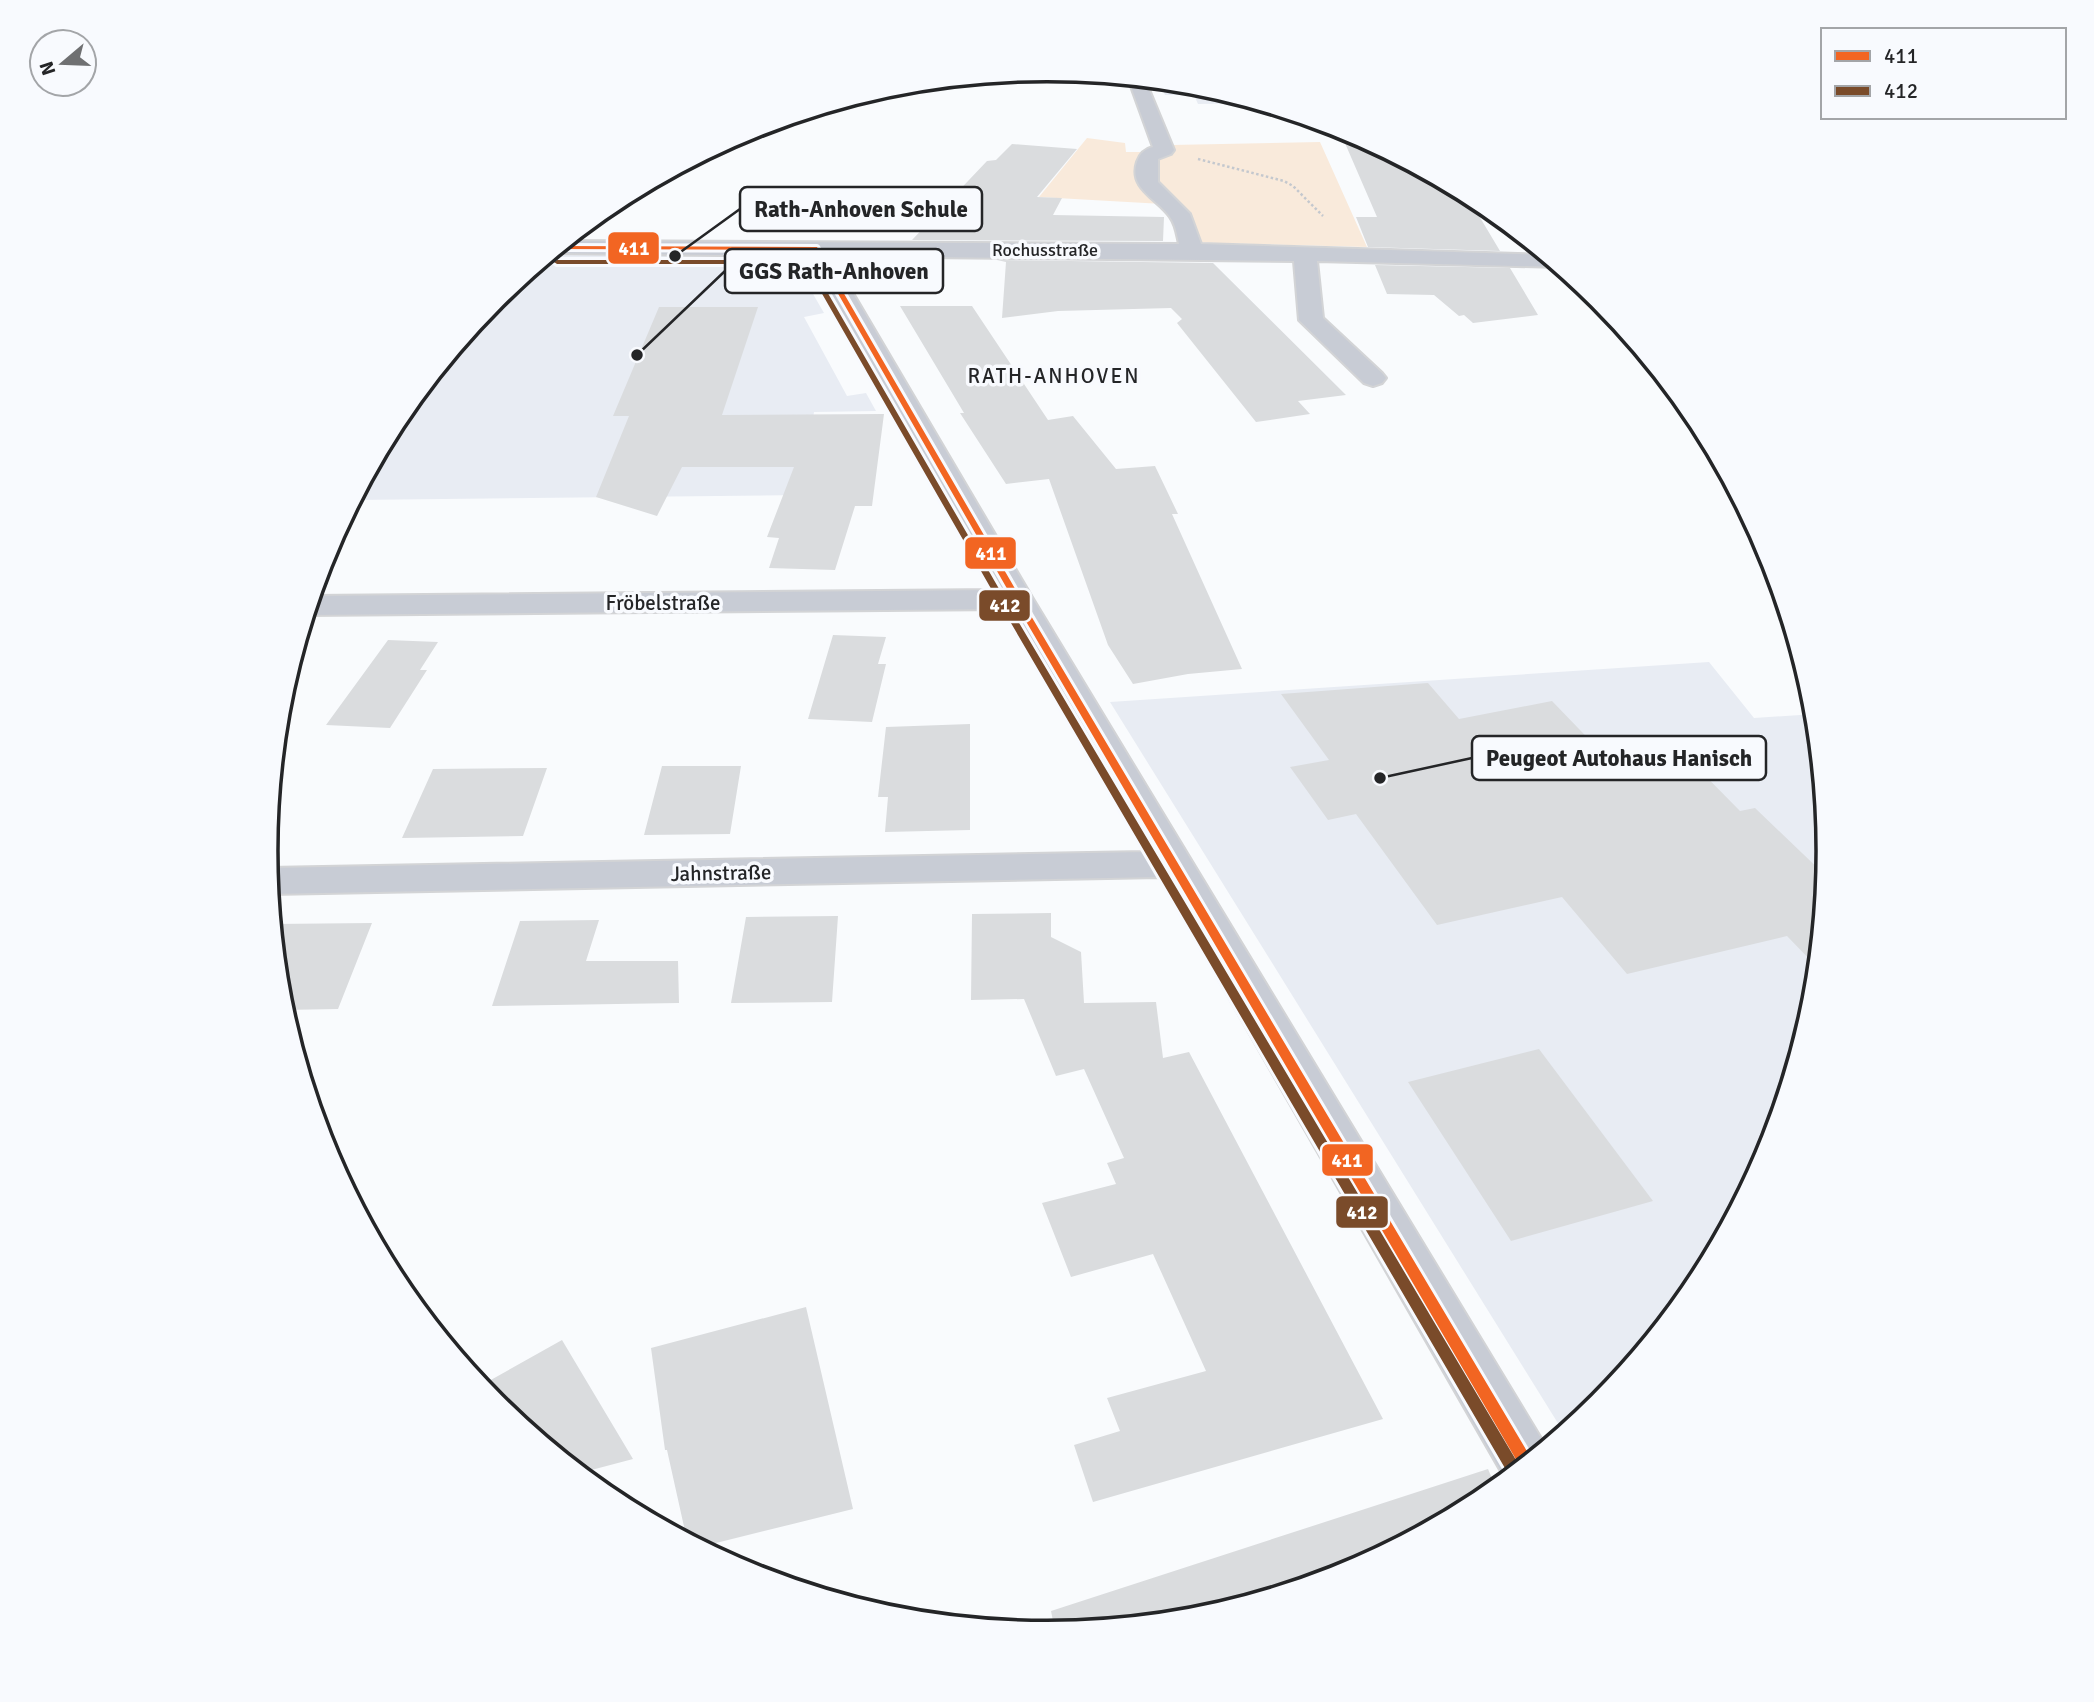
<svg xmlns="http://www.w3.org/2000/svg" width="2094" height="1702" viewBox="0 0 2094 1702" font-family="Signika,sans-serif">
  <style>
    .built { fill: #e8ecf3 }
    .green { fill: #f9eadb }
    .building { fill: #dadcde }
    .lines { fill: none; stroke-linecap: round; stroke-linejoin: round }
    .minor-casing { stroke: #d3d4d6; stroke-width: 4 }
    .path { stroke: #c4c8ce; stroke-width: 2.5; stroke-dasharray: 2.5 2.5; stroke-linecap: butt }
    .minor { fill: #c8ccd5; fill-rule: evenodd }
    .bus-1-casing { stroke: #f8fafe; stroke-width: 6 }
    .bus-2-casing { stroke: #f8fafe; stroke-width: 6 }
    .bus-1 { fill: #f26522; fill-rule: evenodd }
    .bus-2 { fill: #7a4b2a; fill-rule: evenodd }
    .labels { text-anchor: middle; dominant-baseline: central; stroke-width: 7; stroke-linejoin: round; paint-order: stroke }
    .far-street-label { font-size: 18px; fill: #242527; stroke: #f8fafe }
    .far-quarter-label { font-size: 21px; letter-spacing: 2px; fill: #242527; stroke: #f8fafe }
    .street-label { font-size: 21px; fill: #242527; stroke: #f8fafe }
    .rim { fill: none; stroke: #242527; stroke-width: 3.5 }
    .leader { fill: none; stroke: #242527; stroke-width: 2.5 }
    .callout-dot { fill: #242527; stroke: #f8fafe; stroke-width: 2.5 }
    .callout { fill: #f8fafe; stroke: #242527; stroke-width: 2.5 }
    .callout-label { font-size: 23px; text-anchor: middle; font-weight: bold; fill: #242527 }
    .line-badge { stroke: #f8fafe; stroke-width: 2.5 }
    .badge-label { font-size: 19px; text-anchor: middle; font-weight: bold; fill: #fff }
  </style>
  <rect width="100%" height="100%" fill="#f9fbfd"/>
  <path class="built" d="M1159,81L1200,85L1257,103L1198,104L1194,95H1165Z
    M549,254H790L824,313L804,317L847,396L866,393L876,411L814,412L801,495L354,500L398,417L495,298Z
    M1709,662L1754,718L1815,714L1828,851L1813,1004L1768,1150L1696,1285L1599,1404L1564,1433L1110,702Z"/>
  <path class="green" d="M1087,138L1125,143L1126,152H1172L1171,145L1320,142L1367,247L1182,242L1178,221L1163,204L1039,197Z"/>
  <path class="building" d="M1338,127L1466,194L1500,251L1368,247L1356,217H1377Z
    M1012,144L1077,149L1037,197L1062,198L1053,215L1164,217L1163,241L912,240L987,161L996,160Z
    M997,260L1213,263L1346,395L1298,401L1310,414L1256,422L1177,323L1182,319L1171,308L1058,311L1002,318L1006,262Z
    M1375,265L1510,268L1538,315L1473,323L1464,315L1459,316L1434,295L1387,294Z
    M900,306H972L1048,420L1073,416L1116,469L1155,466L1178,514H1172L1242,669L1188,674L1133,684L1108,645L1049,479L1006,484L960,413H964Z
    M659,307H758L722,415L884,414L872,506H855L835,570L769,568L779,538L767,537L794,467H682L657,516L596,497L629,416H613Z
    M833,635L886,637L878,664H886L872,722L808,719Z
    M388,640L438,642L420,670H427L390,728L326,725Z
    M1428,683L1459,719L1552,701L1607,758L1675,745L1740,811L1755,808L1826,876L1817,967L1787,936L1627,974L1562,897L1437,925L1356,814L1328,820L1290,767L1329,760L1281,694Z
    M970,724V830L885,832L888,797H878L886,727Z
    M662,766H741L730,834L644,835Z
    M547,768L523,836L402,838L433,769Z
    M1051,913V937L1081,952L1084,1003L1156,1002L1163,1058L1189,1052L1383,1419L1093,1502L1074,1445L1120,1431L1107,1398L1206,1371L1153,1254L1071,1277L1042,1203L1116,1184L1107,1163L1124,1158L1084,1069L1056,1076L1024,999L971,1000L972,914Z
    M838,916L832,1002L731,1003L746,917Z
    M599,920L586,961H678L679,1003L492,1006L520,921Z
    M372,923L338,1009L283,1010L273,924Z
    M1539,1049L1653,1201L1511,1241L1408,1082Z
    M806,1307L853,1509L700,1547L687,1540L667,1450H665L651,1348Z
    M562,1340L633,1459L580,1473L494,1403L480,1386Z
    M1488,1469L1496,1488L1481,1501L1386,1551L1258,1592L1261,1598L1199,1617L1055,1631L1051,1611Z"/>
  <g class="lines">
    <defs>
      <path id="minor" d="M1128,78L1145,80L1174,150L1171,154L1158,159V182L1190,214L1201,244L1546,255L1561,267L1317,261L1323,318L1382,373L1386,378L1382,383L1373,386L1364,383L1299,320L1294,261L831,256L1033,599L1545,1445L1506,1480L1160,877L270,894L269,868L1146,852L1007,609L306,615L312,596L996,590L808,256L550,253L565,241L1179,244C1177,235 1176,225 1170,217C1158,199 1128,189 1137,162C1140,153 1145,149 1153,147Z"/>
    </defs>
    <use href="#minor" class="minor-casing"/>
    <path class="path" d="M1198,159L1284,181L1293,186L1323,216"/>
    <use href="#minor" class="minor"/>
    <defs>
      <path id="bus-1" d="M559,246L817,247L1021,599L1531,1458L1521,1468L1013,599L813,250L555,249Z"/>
      <path id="bus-2" d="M803,253L809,260L818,262L811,264L1009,606L1519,1465L1521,1468L1511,1476L1509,1475L1001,606L805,264H557L554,262L557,260H803L800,255Z"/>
    </defs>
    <use href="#bus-1" class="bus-1-casing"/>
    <use href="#bus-2" class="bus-2-casing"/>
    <use href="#bus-1" class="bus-1"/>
    <use href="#bus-2" class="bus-2"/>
  </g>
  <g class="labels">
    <g class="far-street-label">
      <text x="1045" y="250">Rochusstraße</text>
    </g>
    <g class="far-quarter-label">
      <text x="1054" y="376">RATH-ANHOVEN</text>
    </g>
    <g class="street-label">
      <text x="663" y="603">Fröbelstraße</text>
      <text transform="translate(721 873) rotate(-1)">Jahnstraße</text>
    </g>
  </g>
  <path d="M0 0H2094V1702H0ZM278 851a769 769 0 1 1 1538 0a769 769 0 1 1-1538 0Z" fill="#f8fafe" fill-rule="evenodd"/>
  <path class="rim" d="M278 851a769 769 0 1 1 1538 0a769 769 0 1 1-1538 0Z"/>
  <path class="leader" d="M675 256L740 209M637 355L725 271M1380 778L1472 758"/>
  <g class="callout-dot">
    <circle cx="675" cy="256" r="7"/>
    <circle cx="637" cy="355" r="7"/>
    <circle cx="1380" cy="778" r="7"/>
  </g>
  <g class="callout">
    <rect x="740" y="187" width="242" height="44" rx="7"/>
    <rect x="725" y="249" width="218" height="44" rx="7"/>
    <rect x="1472" y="736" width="294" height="44" rx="7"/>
  </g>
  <g class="callout-label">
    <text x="861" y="217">Rath-Anhoven Schule</text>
    <text x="834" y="279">GGS Rath-Anhoven</text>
    <text x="1619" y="766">Peugeot Autohaus Hanisch</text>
  </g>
  <g class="line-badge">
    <rect x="607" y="231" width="53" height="34" rx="7" fill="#f26522"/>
    <rect x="964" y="536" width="53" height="34" rx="7" fill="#f26522"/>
    <rect x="978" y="589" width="53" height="33" rx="7" fill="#7a4b2a"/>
    <rect x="1321" y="1143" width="53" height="34" rx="7" fill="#f26522"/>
    <rect x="1335" y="1195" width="54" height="34" rx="7" fill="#7a4b2a"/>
  </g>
  <g class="badge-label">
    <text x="634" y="255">411</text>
    <text x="991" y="560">411</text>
    <text x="1005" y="612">412</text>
    <text x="1347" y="1167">411</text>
    <text x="1362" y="1219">412</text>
  </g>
  <rect x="1821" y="28" width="245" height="91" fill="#f8fafe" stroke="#a3a5a8" stroke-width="2"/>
  <rect x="1835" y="51" width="35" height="10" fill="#f26522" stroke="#a3a5a8" stroke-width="2"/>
  <text x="1884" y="63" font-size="21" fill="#242527">411</text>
  <rect x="1835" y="86" width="35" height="10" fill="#7a4b2a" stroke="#a3a5a8" stroke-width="2"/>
  <text x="1884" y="98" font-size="21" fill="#242527">412</text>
  <g transform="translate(63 63) rotate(251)"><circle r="33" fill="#f8fafe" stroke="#a3a5a8" stroke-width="2"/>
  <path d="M0-5L12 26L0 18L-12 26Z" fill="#6f7072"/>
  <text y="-10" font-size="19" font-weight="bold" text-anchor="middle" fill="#242527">N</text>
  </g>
</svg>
